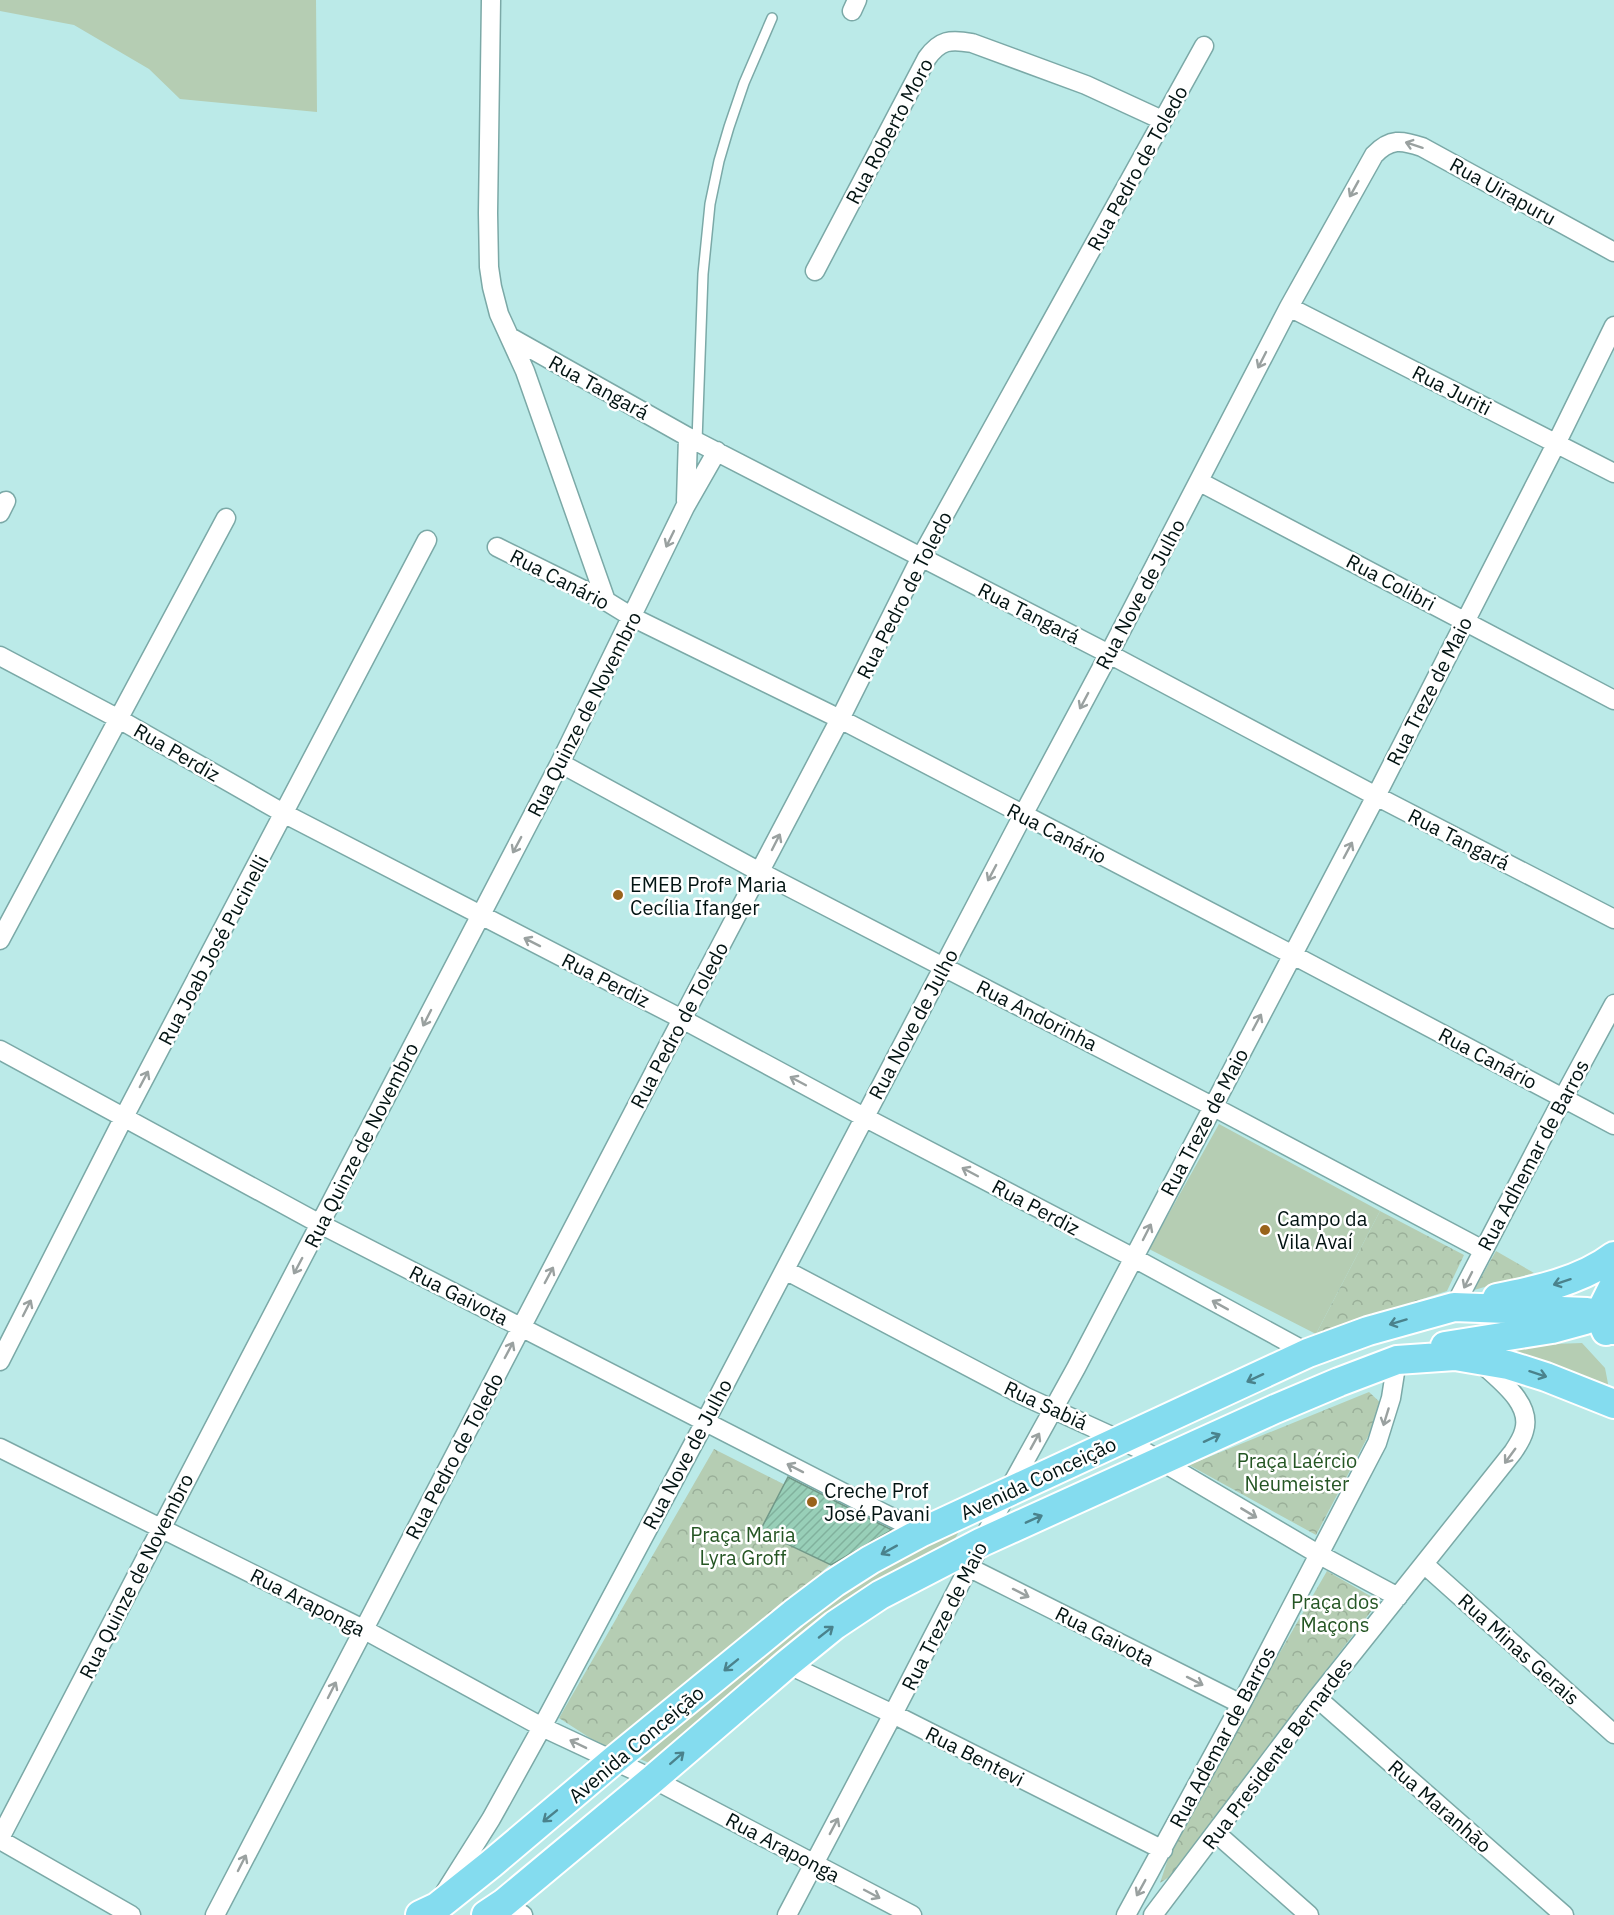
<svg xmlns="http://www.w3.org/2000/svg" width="1614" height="1915" viewBox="0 0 1614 1915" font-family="'IBM Plex Sans',sans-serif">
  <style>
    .grass { fill: #b5cdb3 }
    .forest { fill: url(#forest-crowns) }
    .building { fill: url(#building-hatch); stroke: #719888; stroke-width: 1.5 }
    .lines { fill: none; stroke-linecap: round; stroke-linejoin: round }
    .service-casing { stroke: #7ba9a7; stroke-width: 12 }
    .minor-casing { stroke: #7ba9a7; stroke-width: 21 }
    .primary-casing { stroke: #fff; stroke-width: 32 }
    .service { stroke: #fff; stroke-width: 9 }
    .minor { stroke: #fff; stroke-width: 18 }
    .primary { stroke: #84dcef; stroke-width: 28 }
    .oneway { stroke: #9aa1a0 }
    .oneway2 { stroke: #4a828c }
    .poi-dot { fill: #99631b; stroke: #fff; stroke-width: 2 }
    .labels { text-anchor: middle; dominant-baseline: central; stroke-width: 5; stroke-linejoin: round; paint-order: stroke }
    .street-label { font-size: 20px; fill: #021312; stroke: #fff }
    .poi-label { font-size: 20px; fill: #021312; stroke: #fff; text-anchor: start }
    .park-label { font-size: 20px; fill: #255624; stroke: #fff }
  </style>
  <defs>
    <pattern id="forest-crowns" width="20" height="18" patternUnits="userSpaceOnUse" patternTransform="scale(1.5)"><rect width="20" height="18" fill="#b5cdb3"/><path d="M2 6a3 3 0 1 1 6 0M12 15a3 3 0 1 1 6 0" fill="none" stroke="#9aaf99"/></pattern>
    <pattern id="building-hatch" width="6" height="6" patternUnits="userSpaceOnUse" patternTransform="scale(1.5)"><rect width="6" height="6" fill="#98cfb8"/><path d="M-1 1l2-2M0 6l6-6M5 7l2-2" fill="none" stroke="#81b19d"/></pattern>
  </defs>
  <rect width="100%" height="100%" fill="#bbeae8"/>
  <path class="grass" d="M0,0H316L317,112L180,99L149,69L74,25L0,11Z
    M1219,1124L1380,1211L1316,1334L1149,1249Z
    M1582,1343L1605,1368L1610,1394L1486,1351L1500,1346Z
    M964,1522L949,1550L656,1766L635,1757L822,1599Z"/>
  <path class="forest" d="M1380,1211L1464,1255L1447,1291L1316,1334Z
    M1496,1251L1534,1273L1474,1290Z
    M1369,1392L1384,1406L1316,1535L1189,1465Z
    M714,1449L869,1527L801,1592L607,1749L559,1718Z
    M1327,1571L1379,1601L1314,1686L1222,1817L1175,1873L1160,1883L1174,1841L1250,1704Z"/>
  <path class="building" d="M788,1477L878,1523L892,1530L831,1565L760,1531Z"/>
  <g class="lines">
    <defs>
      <path id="service" d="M697,441L703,274L710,204L719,161L729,127L744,83L772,18"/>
      <path id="minor" d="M491,0L488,213L489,267L492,287L499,314L525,371L606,601
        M852,11L857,0
        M815,271L927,58C940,40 950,39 972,43L1086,85L1162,120
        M1289,307L1614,473
        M510,337L688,437L1109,654L1376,796L1614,919
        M1200,482L1614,700
        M686,501L688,437
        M0,513L6,501
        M497,547L606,601L632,617L840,719L1293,955L1614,1125
        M0,656L117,718L285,814L682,1019L864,1117L1134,1258L1308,1353
        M560,763L760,872L1212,1106L1483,1250
        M0,940L226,518
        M0,1050L320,1224L883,1513L922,1532
        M785,1270L1026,1397L1142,1450L1318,1554L1398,1597
        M1454,1307L1563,1098L1614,1004
        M0,1361L124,1117L427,540
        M0,1448L363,1629L542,1727L653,1779L912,1915
        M1424,1564L1614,1734
        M968,1567L1241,1704
        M787,1664L893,1714L1163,1850
        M1317,1698L1564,1915
        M1216,1833L1309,1915
        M0,1838L560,763L685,507L717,451
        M0,1840L131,1915
        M445,1892L491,1819L542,1727L705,1422L1023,815L1109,654L1289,307L1374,155C1390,138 1402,140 1422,147L1614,252
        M504,1903L523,1915
        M215,1915L682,1019L840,719L921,557L1204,46
        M787,1915L893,1714L1007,1493L1076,1368L1376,796L1556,444L1614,326
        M1126,1915L1241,1704L1377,1443L1391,1398L1397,1360
        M1153,1915L1317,1698L1513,1452C1517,1446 1522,1439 1524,1431C1533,1402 1496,1378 1478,1360"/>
      <path id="primary" d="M1497,1298C1537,1290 1581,1281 1614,1256
        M1606,1331L1599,1315L1614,1285
        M1445,1346L1552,1329L1585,1320
        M420,1915L437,1907L491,1864L613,1761L793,1614L834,1583L870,1560L922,1532L1308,1353L1368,1331L1454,1307L1587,1312L1599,1315L1614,1330
        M486,1915L504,1903L653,1779L787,1664L835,1625L880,1595L982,1542L1275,1409L1339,1382L1397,1360L1455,1356L1508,1365L1546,1377L1614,1404"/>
    </defs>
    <use href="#service" class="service-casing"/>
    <use href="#minor" class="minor-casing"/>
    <use href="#primary" class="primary-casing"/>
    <use href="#service" class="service"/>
    <use href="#minor" class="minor"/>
    <use href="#primary" class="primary"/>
  </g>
  <defs><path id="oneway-shaft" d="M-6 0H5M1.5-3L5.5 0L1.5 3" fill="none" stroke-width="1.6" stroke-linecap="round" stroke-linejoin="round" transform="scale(1.5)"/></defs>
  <g class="oneway">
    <use href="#oneway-shaft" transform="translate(1414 145) rotate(-162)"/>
    <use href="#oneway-shaft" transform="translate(1354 189) rotate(119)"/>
    <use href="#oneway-shaft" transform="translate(1262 360) rotate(117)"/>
    <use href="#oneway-shaft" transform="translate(670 539) rotate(116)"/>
    <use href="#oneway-shaft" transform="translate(1084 701) rotate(118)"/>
    <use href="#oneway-shaft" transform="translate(776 842) rotate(-63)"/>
    <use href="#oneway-shaft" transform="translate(517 845) rotate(118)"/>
    <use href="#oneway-shaft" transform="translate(1348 850) rotate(-62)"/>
    <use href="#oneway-shaft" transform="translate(992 873) rotate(118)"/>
    <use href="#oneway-shaft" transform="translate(532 942) rotate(-153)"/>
    <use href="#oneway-shaft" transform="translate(427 1018) rotate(117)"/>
    <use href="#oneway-shaft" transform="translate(1257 1022) rotate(-62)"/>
    <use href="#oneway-shaft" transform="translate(144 1079) rotate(-62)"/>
    <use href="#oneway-shaft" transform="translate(798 1081) rotate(-152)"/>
    <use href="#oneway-shaft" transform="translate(970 1172) rotate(-152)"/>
    <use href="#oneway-shaft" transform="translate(1147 1232) rotate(-63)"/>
    <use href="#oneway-shaft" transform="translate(298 1266) rotate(118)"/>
    <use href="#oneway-shaft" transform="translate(549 1275) rotate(-62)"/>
    <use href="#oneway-shaft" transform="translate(1468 1280) rotate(117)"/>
    <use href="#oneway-shaft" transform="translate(1220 1305) rotate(-151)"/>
    <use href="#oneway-shaft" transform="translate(27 1308) rotate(-63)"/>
    <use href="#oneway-shaft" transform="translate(509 1350) rotate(-62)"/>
    <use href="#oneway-shaft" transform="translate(1386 1417) rotate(107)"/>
    <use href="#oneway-shaft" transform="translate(1035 1441) rotate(-61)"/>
    <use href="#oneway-shaft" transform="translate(1510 1456) rotate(126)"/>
    <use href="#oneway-shaft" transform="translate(795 1468) rotate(-153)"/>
    <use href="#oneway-shaft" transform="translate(1249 1513) rotate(31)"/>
    <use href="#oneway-shaft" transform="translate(1021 1593) rotate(27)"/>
    <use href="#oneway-shaft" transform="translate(1195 1681) rotate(27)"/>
    <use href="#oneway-shaft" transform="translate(332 1690) rotate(-63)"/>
    <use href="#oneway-shaft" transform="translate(578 1744) rotate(-154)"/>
    <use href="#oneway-shaft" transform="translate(834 1826) rotate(-62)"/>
    <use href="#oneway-shaft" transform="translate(242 1863) rotate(-63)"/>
    <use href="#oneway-shaft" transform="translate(1141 1888) rotate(119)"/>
    <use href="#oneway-shaft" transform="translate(872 1894) rotate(28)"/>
  </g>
  <g class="oneway2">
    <use href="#oneway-shaft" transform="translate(1562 1282) rotate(162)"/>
    <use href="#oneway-shaft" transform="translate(1398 1322) rotate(163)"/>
    <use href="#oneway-shaft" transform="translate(1538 1374) rotate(18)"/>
    <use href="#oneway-shaft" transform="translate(1255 1378) rotate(155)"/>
    <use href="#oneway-shaft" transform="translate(1212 1438) rotate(-25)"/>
    <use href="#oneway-shaft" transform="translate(1034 1519) rotate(-24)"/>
    <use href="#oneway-shaft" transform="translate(889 1550) rotate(151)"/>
    <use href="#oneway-shaft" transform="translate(826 1632) rotate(-38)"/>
    <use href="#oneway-shaft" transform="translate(731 1665) rotate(141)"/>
    <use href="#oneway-shaft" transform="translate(677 1758) rotate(-41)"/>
    <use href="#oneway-shaft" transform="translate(550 1816) rotate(141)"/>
  </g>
  <g class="poi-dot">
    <circle cx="618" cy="895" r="6"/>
    <circle cx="1265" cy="1230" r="6"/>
    <circle cx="812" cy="1502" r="6"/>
  </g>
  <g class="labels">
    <g class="street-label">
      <text transform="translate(889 131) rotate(-62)">Rua Roberto Moro</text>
      <text transform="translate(1137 168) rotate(-61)">Rua Pedro de Toledo</text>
      <text transform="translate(1503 191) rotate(29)">Rua Uirapuru</text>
      <text transform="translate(599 387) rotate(29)">Rua Tangará</text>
      <text transform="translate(1452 390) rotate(27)">Rua Juriti</text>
      <text transform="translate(560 579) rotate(27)">Rua Canário</text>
      <text transform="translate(1391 582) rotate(28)">Rua Colibri</text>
      <text transform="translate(1140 594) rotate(-62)">Rua Nove de Julho</text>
      <text transform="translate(904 595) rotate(-63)">Rua Pedro de Toledo</text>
      <text transform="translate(1029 613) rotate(27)">Rua Tangará</text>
      <text transform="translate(1429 691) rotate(-63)">Rua Treze de Maio</text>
      <text transform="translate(584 714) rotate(-63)">Rua Quinze de Novembro</text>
      <text transform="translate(177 752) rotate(30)">Rua Perdiz</text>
      <text transform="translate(1057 833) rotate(27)">Rua Canário</text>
      <text transform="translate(1459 839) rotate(27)">Rua Tangará</text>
      <text transform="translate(213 950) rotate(-62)">Rua Joab José Pucinelli</text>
      <text transform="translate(606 980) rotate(27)">Rua Perdiz</text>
      <text transform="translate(1037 1015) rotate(27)">Rua Andorinha</text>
      <text transform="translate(913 1024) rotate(-62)">Rua Nove de Julho</text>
      <text transform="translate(679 1025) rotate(-62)">Rua Pedro de Toledo</text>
      <text transform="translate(1488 1058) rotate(28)">Rua Canário</text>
      <text transform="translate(1204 1122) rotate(-62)">Rua Treze de Maio</text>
      <text transform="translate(361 1145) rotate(-63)">Rua Quinze de Novembro</text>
      <text transform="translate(1533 1155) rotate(-62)">Rua Adhemar de Barros</text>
      <text transform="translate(1036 1207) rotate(28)">Rua Perdiz</text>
      <text transform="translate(459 1295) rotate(27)">Rua Gaivota</text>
      <text transform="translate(1046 1405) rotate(25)">Rua Sabiá</text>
      <text transform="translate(687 1454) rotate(-62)">Rua Nove de Julho</text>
      <text transform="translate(454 1456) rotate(-62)">Rua Pedro de Toledo</text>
      <text transform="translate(1038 1478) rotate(-25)">Avenida Conceição</text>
      <text transform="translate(136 1576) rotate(-63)">Rua Quinze de Novembro</text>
      <text transform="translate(308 1602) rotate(27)">Rua Araponga</text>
      <text transform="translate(944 1616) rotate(-63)">Rua Treze de Maio</text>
      <text transform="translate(1105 1636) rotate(27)">Rua Gaivota</text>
      <text transform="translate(1519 1649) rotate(42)">Rua Minas Gerais</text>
      <text transform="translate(1222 1737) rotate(-62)">Rua Ademar de Barros</text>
      <text transform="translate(636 1744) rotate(-40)">Avenida Conceição</text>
      <text transform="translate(1277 1753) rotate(-53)">Rua Presidente Bernardes</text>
      <text transform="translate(975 1756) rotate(27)">Rua Bentevi</text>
      <text transform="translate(1440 1806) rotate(41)">Rua Maranhão</text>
      <text transform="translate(783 1847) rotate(28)">Rua Araponga</text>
    </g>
    <g class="poi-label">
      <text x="630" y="884">EMEB Profª Maria<tspan x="630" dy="23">Cecília Ifanger</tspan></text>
      <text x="1277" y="1218">Campo da<tspan x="1277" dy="23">Vila Avaí</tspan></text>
      <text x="824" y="1490">Creche Prof<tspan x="824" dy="23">José Pavani</tspan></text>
    </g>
    <g class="park-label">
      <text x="1297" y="1460">Praça Laércio<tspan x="1297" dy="23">Neumeister</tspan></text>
      <text x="743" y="1534">Praça Maria<tspan x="743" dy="23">Lyra Groff</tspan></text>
      <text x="1335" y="1601">Praça dos<tspan x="1335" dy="23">Maçons</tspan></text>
    </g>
  </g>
</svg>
